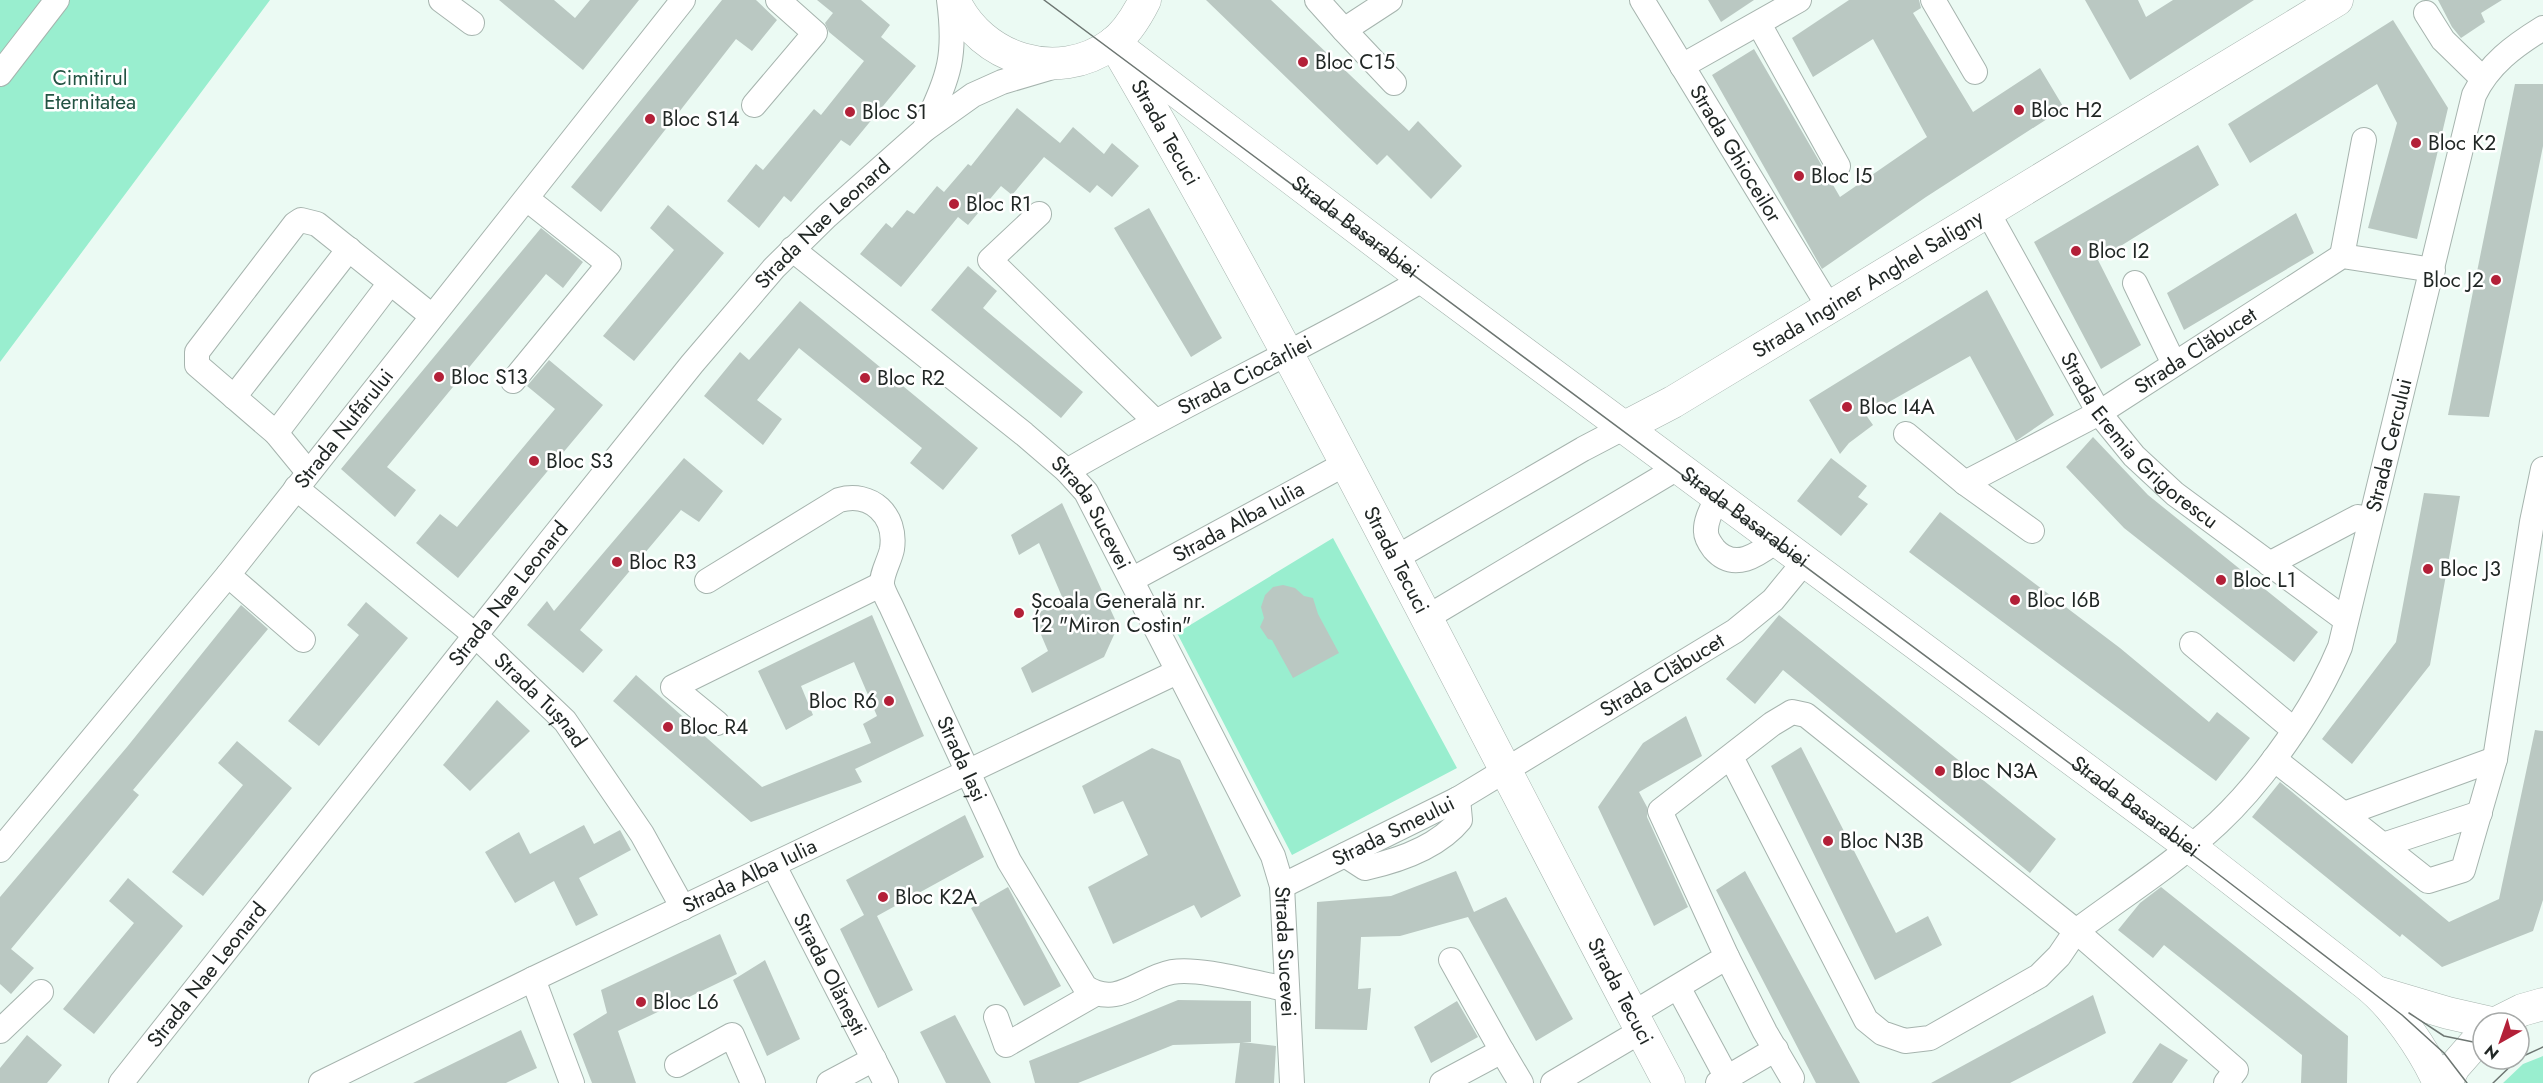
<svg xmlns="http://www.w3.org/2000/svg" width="2543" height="1083" viewBox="0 0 2543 1083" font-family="Jost,sans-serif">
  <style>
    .green { fill: #99eecf }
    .building { fill: #bac8c2 }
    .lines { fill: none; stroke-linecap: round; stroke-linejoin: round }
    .minor-casing { stroke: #a6b4ae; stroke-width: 26 }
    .major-casing { stroke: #a6b4ae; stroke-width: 33 }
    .minor { stroke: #fff; stroke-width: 24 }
    .major { stroke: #fff; stroke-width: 32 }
    .tram { stroke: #6d7672; stroke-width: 1.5 }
    .poi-dot { fill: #b32038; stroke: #fff; stroke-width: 2 }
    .labels { text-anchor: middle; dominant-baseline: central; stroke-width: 5; stroke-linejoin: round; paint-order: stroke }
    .poi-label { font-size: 21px; fill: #212725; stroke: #fff; text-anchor: start }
    .park-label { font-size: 21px; fill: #235343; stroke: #fff }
    .street-label { font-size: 21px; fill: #212725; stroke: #fff }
  </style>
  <rect width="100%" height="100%" fill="#ebfaf3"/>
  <path class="green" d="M0,0H270L0,362Z
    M1333,538L1457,768L1292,855L1177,633Z
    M2543,1056V1083H2503L2523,1064Z"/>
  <path class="building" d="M499,0H554L575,18L590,0H639L583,70Z
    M722,0H756L777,20L752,51L736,39L601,212L571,187Z
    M817,0H861L890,25L881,37L916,66L850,146L841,140L791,202L784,196L759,228L727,201L756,164L763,170L814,109L821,115L864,61L829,32L825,23L833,13Z
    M1206,0H1271L1409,131L1418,121L1462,166L1431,199L1387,155L1377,165Z
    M1708,0H1754L1721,22Z
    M1849,0H1919L1921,8L1913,13L1973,112L2040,68L2064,108L1926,197L1822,269L1712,75L1754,49L1840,197L1927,137L1873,39L1813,77L1792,38Z
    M2085,0H2138L2146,17L2173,0H2254L2130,80Z
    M2438,0H2502L2481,13L2485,22L2461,38L2452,27Z
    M2393,20L2448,108L2417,239L2368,228L2397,123L2377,84L2250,163L2228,124Z
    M2515,84H2543V146L2489,417L2448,415Z
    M1017,108L1060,143L1073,127L1104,154L1112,143L1139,166L1112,197L1097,185L1090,193L1044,157L1012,195L1001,186L968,225L958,217L901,287L860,254L886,223L892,228L907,210L914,214L937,186L944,192L968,164L971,166Z
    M2198,145L2219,185L2098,260L2141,345L2101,369L2034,242Z
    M668,205L724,253L634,361L603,336L674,250L650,228Z
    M1149,208L1222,338L1191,357L1114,228Z
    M2296,213L2314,253L2184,330L2167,293Z
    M541,228L583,262L563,288L546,274L387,467L416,490L395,517L341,469Z
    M968,266L997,291L983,308L1083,392L1061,418L931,310Z
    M1987,290L2054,415L2016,441L1970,356L1866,415L1873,425L1849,443L1840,454L1809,400Z
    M800,301L978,448L943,490L910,463L922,448L799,348L757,400L782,419L763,445L704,396L740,352L749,360Z
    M549,360L603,405L458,578L416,543L440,514L457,527L555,409L527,386Z
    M2093,437L2148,495L2318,632L2294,662L2124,528L2066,467Z
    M684,458L723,491L699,522L681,510L580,630L603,650L583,673L527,625L547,601L554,611Z
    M1831,458L1867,486L1858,497L1868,504L1841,536L1797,501Z
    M2424,493L2460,496L2430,665L2352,764L2322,739L2396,642Z
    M1062,503L1118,626L1104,657L1032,693L1021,668L1048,651L1033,616L1063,599L1039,543L1019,555L1011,535Z
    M1940,512L2120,648L2209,722L2217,712L2250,738L2216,781L1909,552Z
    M1283,585L1295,588L1304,596L1313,598L1318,614L1339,653L1293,678L1272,640L1268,639L1260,627L1264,618L1261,607L1265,595L1273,587Z
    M366,602L408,638L319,746L288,721L359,635L347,625Z
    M241,605L268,629L133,790L139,795L11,949L34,968L11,994L0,984V897L127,747Z
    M872,615L924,736L855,769L862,782L751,822L613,701L636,675L762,787L871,743L863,724L877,716L854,662L801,686L813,715L786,730L758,671Z
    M1779,615L2056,839L2030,873L1783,670L1755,704L1726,679Z
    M497,700L530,731L470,791L443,765Z
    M1686,716L1702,756L1639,792L1647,807V817L1688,907L1654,926L1598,807L1643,743Z
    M2535,730L2543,731V900L2533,931L2442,967L2402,934L2400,937L2252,817L2280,782L2449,922L2499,899Z
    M237,741L292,788L203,896L172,872L243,785L218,763Z
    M1801,747L1896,933L1928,916L1942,945L1875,980L1771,766Z
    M1152,748L1180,760L1241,896L1201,918L1194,905L1113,944L1088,887L1148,855L1123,801L1094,814L1082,786Z
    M965,815L984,857L877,916L913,990L878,1008L840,929L864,915L846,880Z
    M584,825L594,844L620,830L631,850L579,878L598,915L576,926L554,881L515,903L485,852L519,832L530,854Z
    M1456,871L1474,912L1506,897L1573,1019L1536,1041L1468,917L1400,936L1361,937L1358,989L1371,988L1367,1030L1315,1029L1317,902L1391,896Z
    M1745,871L1860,1083H1816L1716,890Z
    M128,878L183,926L94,1034L63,1009L134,923L109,901Z
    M1008,887L1061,986L1024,1006L971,908Z
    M2161,887L2348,1036L2347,1083H2301L2302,1055L2164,945L2153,958L2118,930L2140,903Z
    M720,934L737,974L618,1031L636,1083H592L573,1034L607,1013L601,990Z
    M765,960L800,1039L767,1056L733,980Z
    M2093,995L2106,1033L2010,1083H1931Z
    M1178,1000L1251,1001V1042H1242L1276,1046L1274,1083H1235L1240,1043L1173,1045L1078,1083H1035L1029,1061Z
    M1457,1001L1478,1037L1431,1063L1414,1027Z
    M955,1015L991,1083H946L920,1032Z
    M521,1030L537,1068L506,1083H413Z
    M27,1035L62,1065L47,1083H0V1068Z
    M2160,1043L2188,1060L2172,1083H2132Z"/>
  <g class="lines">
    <defs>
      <g id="minor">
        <path d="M441,0L472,23"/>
        <path d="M1317,0L1344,30L1390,0"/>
        <path id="s1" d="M1642,0L1829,307"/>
        <path d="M1933,0L1975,72"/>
        <path d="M2426,13L2443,40L2482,78"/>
        <path d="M1759,24L1838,166"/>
        <path d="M1344,30L1394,83"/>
        <path d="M1682,66L1799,0"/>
        <path d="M0,74L57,0"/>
        <path d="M754,105L815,33L778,0"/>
        <path d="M924,130C948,76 957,60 949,0"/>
        <path id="s2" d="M1987,211L2099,413L2134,456L2175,494L2346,620"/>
        <path d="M1039,214L990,260L1154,420"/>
        <path id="s3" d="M792,249L1024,434L1067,471L1086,492L1273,856L1282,886L1292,1083"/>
        <path d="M2342,256L2364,140"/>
        <path d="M2135,283L2174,364"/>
        <path d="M513,381L609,264L527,199"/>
        <path d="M234,397L349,249"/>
        <path d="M276,433L390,283"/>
        <path d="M1906,434L1965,483L2032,531"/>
        <path id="s4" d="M1067,471C1184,403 1307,347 1424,279"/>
        <path d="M308,472L276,433L197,365V352L295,224L301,220L317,224L432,316"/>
        <path id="s5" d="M1965,483L2099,413L2342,256L2433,270"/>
        <path id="s6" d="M296,488L475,635L565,721L642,834L683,908"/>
        <path d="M1718,496C1713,507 1705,520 1706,532C1706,538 1711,545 1714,549C1734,572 1758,555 1777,540"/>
        <path d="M1394,559L1583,449L1625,427"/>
        <path d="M2269,564L2358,517"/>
        <path d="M228,575L303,640"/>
        <path id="s7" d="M1133,579L1345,464"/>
        <path id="s8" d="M707,581L839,500C871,491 897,515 892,549C890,560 881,574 882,585C883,591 888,600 891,606L1009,861L1085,987C1117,1009 1140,978 1172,972C1201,967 1257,984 1287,989"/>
        <path d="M1426,618L1679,467"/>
        <path d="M2192,644L2294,730"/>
        <path d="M717,723L673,687L882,584"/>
        <path d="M2274,759L2428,881L2463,870L2495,759L2532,522L2543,469"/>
        <path d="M2344,814L2495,759"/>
        <path d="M2383,845L2480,813"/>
        <path id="s9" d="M0,850L228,575L683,0"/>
        <path d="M1345,855L1365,868C1397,861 1438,847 1460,820L1458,799"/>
        <path id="s10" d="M774,866L886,1083"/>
        <path id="s11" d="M1282,886L1458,799L1735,631L1773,600L1805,561"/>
        <path d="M1727,957L1765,1032L1792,1078"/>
        <path d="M1451,960L1502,1051"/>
        <path d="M533,979L572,1083"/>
        <path d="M1678,987L1727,1078"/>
        <path d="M1632,1014L1727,957L1660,811L1772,724L1792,712L1806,715L2076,931L2059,956L2039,976L1930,1038L1905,1041L1882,1033L1866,1020L1731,757"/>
        <path d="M996,1017L1006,1045L1095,994"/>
        <path d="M0,1031L41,992"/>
        <path d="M677,1065L732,1035L753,1083"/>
        <path id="s12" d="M121,1083L550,541L692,364L774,268L827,216L924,130L973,95L1002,82L1056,66"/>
        <path id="s13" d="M321,1083L533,979L1177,672"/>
        <path d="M829,1083L874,1059"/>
        <path d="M1442,1083L1502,1051L1521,1083"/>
        <path d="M1553,1083L1641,1031"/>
        <path d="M1718,1083L1776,1049"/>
        <path id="s14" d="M2226,1083L2236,1070L2076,931C2123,896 2175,863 2218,823C2264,780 2316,706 2340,647L2474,95C2489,64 2514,46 2543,28"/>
      </g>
      <g id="major">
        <path d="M954,0C981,59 1057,84 1112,44C1127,33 1137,16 1145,0"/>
        <path id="s15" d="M1113,43L1424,279L2189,846L2365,983C2394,1005 2424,1050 2439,1083"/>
        <path id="s16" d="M1122,57C1317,392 1487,741 1669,1083"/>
        <path id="s17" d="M1625,427L1673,402L2337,0"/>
        <path d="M2377,992L2448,1013L2492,1023"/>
        <path d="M2496,1023L2522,1010L2543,1004"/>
        <path d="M2446,1083L2454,1067L2483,1034"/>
      </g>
    </defs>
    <use href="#minor" class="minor-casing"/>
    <use href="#major" class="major-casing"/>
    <use href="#minor" class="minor"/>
    <use href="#major" class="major"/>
    <path class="tram" d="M1044,0L2209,867L2402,1015L2444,1053L2467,1083
      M2409,1013L2444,1036L2483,1044
      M2519,1058L2543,1047
      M2493,1083L2518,1059"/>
  </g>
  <g class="poi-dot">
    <circle cx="1303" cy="62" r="6"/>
    <circle cx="2019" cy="110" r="6"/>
    <circle cx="850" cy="112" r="6"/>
    <circle cx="650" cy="119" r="6"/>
    <circle cx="2416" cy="143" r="6"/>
    <circle cx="1799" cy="176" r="6"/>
    <circle cx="954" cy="204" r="6"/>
    <circle cx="2076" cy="251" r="6"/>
    <circle cx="2496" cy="280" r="6"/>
    <circle cx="439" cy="377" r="6"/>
    <circle cx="865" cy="378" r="6"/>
    <circle cx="1847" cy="407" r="6"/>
    <circle cx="534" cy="461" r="6"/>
    <circle cx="617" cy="562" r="6"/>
    <circle cx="2428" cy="569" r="6"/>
    <circle cx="2221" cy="580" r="6"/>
    <circle cx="2015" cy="600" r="6"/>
    <circle cx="1019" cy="613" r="6"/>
    <circle cx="889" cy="701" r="6"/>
    <circle cx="668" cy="727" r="6"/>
    <circle cx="1940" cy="771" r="6"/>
    <circle cx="1828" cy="841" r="6"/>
    <circle cx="883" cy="897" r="6"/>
    <circle cx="641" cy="1002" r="6"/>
  </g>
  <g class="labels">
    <g class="poi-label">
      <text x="1315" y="62">Bloc C15</text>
      <text x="2031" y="110">Bloc H2</text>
      <text x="862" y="112">Bloc S1</text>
      <text x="662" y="119">Bloc S14</text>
      <text x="2428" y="143">Bloc K2</text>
      <text x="1811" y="176">Bloc I5</text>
      <text x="966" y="204">Bloc R1</text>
      <text x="2088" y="251">Bloc I2</text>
      <text x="2484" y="280" text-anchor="end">Bloc J2</text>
      <text x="451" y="377">Bloc S13</text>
      <text x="877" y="378">Bloc R2</text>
      <text x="1859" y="407">Bloc I4A</text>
      <text x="546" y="461">Bloc S3</text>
      <text x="629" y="562">Bloc R3</text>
      <text x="2440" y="569">Bloc J3</text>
      <text x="2233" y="580">Bloc L1</text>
      <text x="2027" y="600">Bloc I6B</text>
      <text x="1031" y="601">Școala Generală nr.<tspan x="1031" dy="24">12 "Miron Costin"</tspan></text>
      <text x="877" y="701" text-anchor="end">Bloc R6</text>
      <text x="680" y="727">Bloc R4</text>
      <text x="1952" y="771">Bloc N3A</text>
      <text x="1840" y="841">Bloc N3B</text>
      <text x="895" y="897">Bloc K2A</text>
      <text x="653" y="1002">Bloc L6</text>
    </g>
    <g class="park-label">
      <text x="90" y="78">Cimitirul<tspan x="90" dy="24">Eternitatea</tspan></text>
    </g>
    <g class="street-label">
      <text stroke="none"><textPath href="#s16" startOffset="87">Strada Tecuci</textPath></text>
      <text stroke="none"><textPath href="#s1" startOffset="180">Strada Ghioceilor</textPath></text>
      <text stroke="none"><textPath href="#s12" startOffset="1110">Strada Nae Leonard</textPath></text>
      <text stroke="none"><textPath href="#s15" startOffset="304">Strada Basarabiei</textPath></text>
      <text stroke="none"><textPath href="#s17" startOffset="282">Strada Inginer Anghel Saligny</textPath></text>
      <text stroke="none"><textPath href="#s5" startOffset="266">Strada Clăbucet</textPath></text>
      <text stroke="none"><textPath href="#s4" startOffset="202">Strada Ciocârliei</textPath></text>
      <text stroke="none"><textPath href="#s9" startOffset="544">Strada Nufărului</textPath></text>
      <text stroke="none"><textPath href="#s2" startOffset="278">Strada Eremia Grigorescu</textPath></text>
      <text stroke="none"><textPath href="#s14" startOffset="830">Strada Cercului</textPath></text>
      <text stroke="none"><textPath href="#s3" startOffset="402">Strada Sucevei</textPath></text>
      <text stroke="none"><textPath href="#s15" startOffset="790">Strada Basarabiei</textPath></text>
      <text stroke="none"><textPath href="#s7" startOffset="120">Strada Alba Iulia</textPath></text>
      <text stroke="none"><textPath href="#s16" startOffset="573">Strada Tecuci</textPath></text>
      <text stroke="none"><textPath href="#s12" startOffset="624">Strada Nae Leonard</textPath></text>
      <text stroke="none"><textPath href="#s11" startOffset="435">Strada Clăbucet</textPath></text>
      <text stroke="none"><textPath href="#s6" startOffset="324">Strada Tușnad</textPath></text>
      <text stroke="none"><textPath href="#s8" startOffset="471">Strada Iași</textPath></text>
      <text stroke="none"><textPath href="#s15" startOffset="1276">Strada Basarabiei</textPath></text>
      <text stroke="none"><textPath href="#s11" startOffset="124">Strada Smeului</textPath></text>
      <text stroke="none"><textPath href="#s13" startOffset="476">Strada Alba Iulia</textPath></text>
      <text stroke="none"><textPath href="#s3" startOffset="888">Strada Sucevei</textPath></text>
      <text stroke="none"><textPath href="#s10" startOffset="122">Strada Olănești</textPath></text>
      <text stroke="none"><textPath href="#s12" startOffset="138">Strada Nae Leonard</textPath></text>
      <text stroke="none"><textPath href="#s16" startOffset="1059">Strada Tecuci</textPath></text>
    </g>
  </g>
  <g transform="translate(2501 1041) rotate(220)"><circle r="28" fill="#ffffff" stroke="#a6a9a8" stroke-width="1.5"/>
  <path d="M0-4.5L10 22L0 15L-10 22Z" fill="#b32038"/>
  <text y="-9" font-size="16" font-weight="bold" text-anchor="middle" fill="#212725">N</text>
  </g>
</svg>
